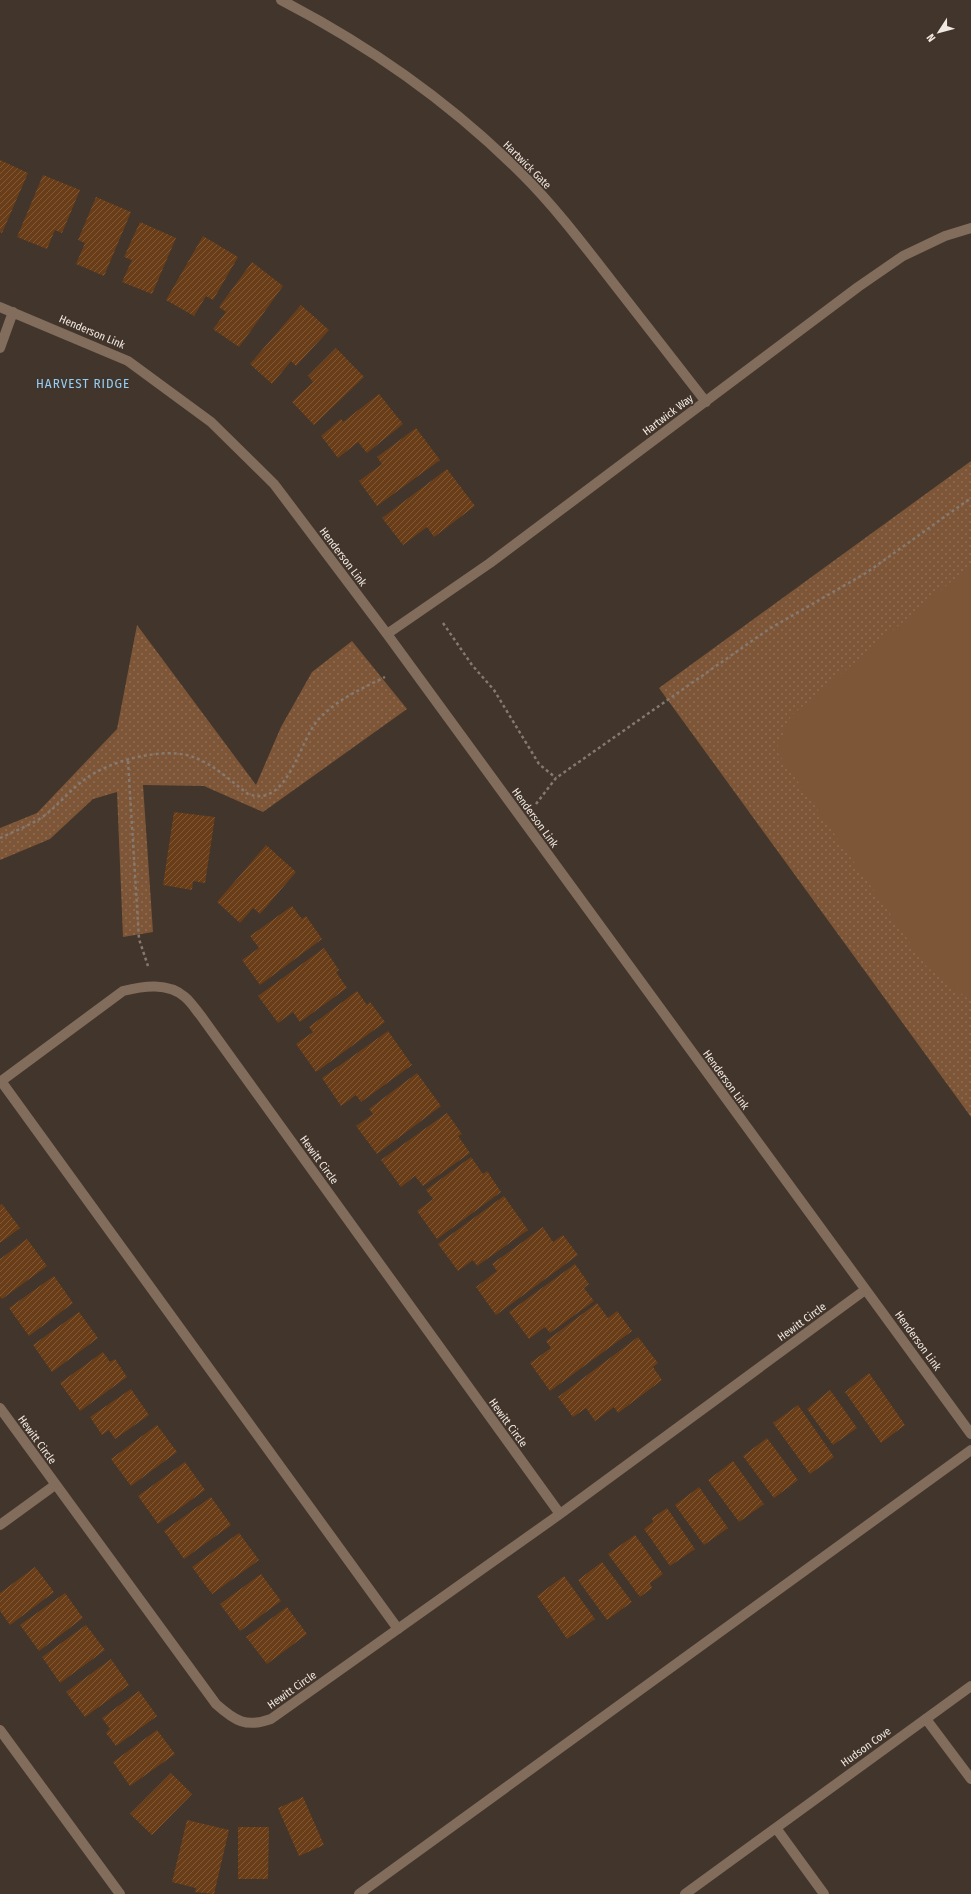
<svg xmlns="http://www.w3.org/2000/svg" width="971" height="1894" viewBox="0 0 971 1894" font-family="'Fira Sans Condensed',sans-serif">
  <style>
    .park { fill: url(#park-dots) }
    .pitch { fill: #7d5537 }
    .building { fill: url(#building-hatch) }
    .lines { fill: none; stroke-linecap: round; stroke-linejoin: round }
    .path { stroke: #857970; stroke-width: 2.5; stroke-dasharray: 3 3; stroke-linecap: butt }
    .service { stroke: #826d5d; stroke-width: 10 }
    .minor { stroke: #826d5d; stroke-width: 10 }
    .labels { text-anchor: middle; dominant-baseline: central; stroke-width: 3.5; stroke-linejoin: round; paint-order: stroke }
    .street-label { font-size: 11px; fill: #f1e8e1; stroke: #42352b }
    .quarter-label { font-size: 13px; letter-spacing: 1px; fill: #94cef4; stroke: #42352b }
  </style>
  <defs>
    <pattern id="park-dots" width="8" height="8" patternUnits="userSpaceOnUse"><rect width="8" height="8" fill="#7d5537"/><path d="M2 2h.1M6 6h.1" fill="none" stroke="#906d54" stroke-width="1.8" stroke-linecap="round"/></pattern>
    <pattern id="building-hatch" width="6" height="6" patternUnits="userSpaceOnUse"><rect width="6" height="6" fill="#693d17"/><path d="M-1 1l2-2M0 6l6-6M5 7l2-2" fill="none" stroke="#7f5938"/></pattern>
  </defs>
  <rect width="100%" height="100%" fill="#42352b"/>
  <path class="park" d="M971,461V1117L659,688Z
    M137,625L256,785L281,727L312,672L352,641L407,709L263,812L204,786L143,785L153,932L123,937L117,792L93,799L50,839L0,860V828L37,813L117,729Z"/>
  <path class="pitch" d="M971,565V1001L927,967L776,750L791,716Z"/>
  <path class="building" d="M0,160L28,173L2,233L0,232Z
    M43,175L80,190L62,233L55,230L47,249L17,237Z
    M96,197L131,212L104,276L76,264L85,243L78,240Z
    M140,222L176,238L152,294L122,282L132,260L124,257Z
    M203,236L238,257L213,300L206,296L194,316L166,300Z
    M252,262L283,286L239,347L213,329L226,312L219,307Z
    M301,305L329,330L296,366L291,361L272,384L250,364Z
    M336,348L364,377L314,425L292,402L313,382L308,376Z
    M379,394L403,424L367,453L358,442L338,458L321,436L341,419L343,422Z
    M416,428L440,460L377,506L359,481L382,464L377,457Z
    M447,469L475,506L434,537L427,527L403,545L382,518Z
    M174,812L215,817L205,883L193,881L192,890L163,885Z
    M266,845L296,872L260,914L253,908L240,923L217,902Z
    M292,906L302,919L306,916L322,939L260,985L242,960L259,948L250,936Z
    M324,948L339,970L336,972L347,988L300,1022L293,1012L278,1023L258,996Z
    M357,991L367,1005L370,1002L385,1022L316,1072L296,1044L313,1032L309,1027Z
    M388,1031L412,1065L361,1102L356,1095L341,1106L322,1078Z
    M417,1073L441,1106L377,1154L356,1126L373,1114L369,1109Z
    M447,1113L462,1134L458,1136L470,1153L423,1186L415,1176L401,1187L381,1160Z
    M471,1157L483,1174L487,1171L501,1192L437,1239L417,1211L433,1199L426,1190Z
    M504,1196L528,1230L477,1266L473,1260L458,1271L438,1244Z
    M2,1204L20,1228L0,1243V1206Z
    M543,1227L553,1242L563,1235L578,1255L496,1315L476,1287L497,1271L492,1264Z
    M27,1239L47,1266L2,1299L0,1297V1259Z
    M575,1264L589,1284L584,1288L594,1301L550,1333L545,1327L529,1339L509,1312Z
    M54,1276L73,1303L29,1336L9,1308Z
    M597,1303L608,1318L617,1311L632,1331L550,1391L530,1363L551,1348L546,1341Z
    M79,1312L98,1338L52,1372L33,1345Z
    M638,1337L658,1363L653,1367L662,1380L618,1413L614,1407L595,1421L586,1408L573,1417L558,1397Z
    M103,1352L110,1362L115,1359L127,1377L80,1411L60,1383Z
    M869,1373L905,1425L881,1443L845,1392Z
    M131,1389L149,1415L115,1439L109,1430L102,1435L90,1417Z
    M830,1390L857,1428L833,1445L807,1409Z
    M798,1405L834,1457L810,1474L773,1423Z
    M157,1425L177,1452L131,1486L111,1459Z
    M767,1438L798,1480L774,1498L743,1456Z
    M733,1461L764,1504L739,1522L708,1480Z
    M185,1462L205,1490L158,1524L138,1496Z
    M699,1487L728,1528L704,1545L675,1505Z
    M211,1497L231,1525L184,1559L164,1531Z
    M667,1508L695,1549L670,1566L644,1529L653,1522L652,1518Z
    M239,1533L259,1560L212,1594L192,1567Z
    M635,1535L663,1574L650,1583L652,1588L640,1597L608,1554Z
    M602,1562L632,1602L607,1620L578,1580Z
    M35,1567L54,1592L10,1625L0,1611V1593Z
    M261,1574L281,1601L240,1631L220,1604Z
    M564,1576L595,1619L567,1639L537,1596Z
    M65,1593L83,1618L39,1651L20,1625Z
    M287,1607L307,1634L267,1664L246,1637Z
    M86,1625L105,1650L60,1683L42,1657Z
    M111,1659L129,1685L85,1717L66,1692Z
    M139,1691L157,1716L116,1746L106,1733L110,1729L102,1718Z
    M157,1730L175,1754L130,1786L113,1762Z
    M171,1773L192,1794L152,1835L130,1814Z
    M303,1797L324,1845L299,1856L278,1808Z
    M187,1820L229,1830L214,1894L195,1892L196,1888L172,1882Z
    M238,1827H269L268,1879H238Z"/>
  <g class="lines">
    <path class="path" d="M443,623L472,665L494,690L539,764L556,778
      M128,761L139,939L148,966
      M536,804L556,778L769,629L866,573L971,498
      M0,838C13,832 28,826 41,818C57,807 69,791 84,780C108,761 164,746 193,757C213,764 231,781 248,794C288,809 299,741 318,720C336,700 361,689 385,677"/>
    <path class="service" d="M1,1081L398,1629
      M926,1719L971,1779
      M0,1730L120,1894
      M359,1894L971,1450"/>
    <path class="minor" d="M281,0C370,46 451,103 522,174C555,207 583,244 611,280C643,321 674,361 706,402
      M0,307L128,361L211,422L274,484L387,634L971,1434
      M0,348L13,312
      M387,634L490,563L858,287L903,256L945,236L971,228
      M0,1082L123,991C143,986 168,982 185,997C191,1002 196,1010 201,1016L560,1514
      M0,1408L216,1704C235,1721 246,1728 271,1719L560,1514L865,1290
      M0,1525L55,1485
      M776,1828L824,1894
      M685,1894L971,1686"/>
  </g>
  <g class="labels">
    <g class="street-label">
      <text transform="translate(527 165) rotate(45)">Hartwick Gate</text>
      <text transform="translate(92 332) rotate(23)">Henderson Link</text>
      <text transform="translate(668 415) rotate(-37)">Hartwick Way</text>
      <text transform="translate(343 557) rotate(53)">Henderson Link</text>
      <text transform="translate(535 818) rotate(54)">Henderson Link</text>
      <text transform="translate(726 1080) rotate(54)">Henderson Link</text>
      <text transform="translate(319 1160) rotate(54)">Hewitt Circle</text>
      <text transform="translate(802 1322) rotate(-36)">Hewitt Circle</text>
      <text transform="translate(918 1341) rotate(54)">Henderson Link</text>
      <text transform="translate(508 1423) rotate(54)">Hewitt Circle</text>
      <text transform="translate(37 1440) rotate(54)">Hewitt Circle</text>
      <text transform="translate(292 1690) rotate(-35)">Hewitt Circle</text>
      <text transform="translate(866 1747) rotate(-36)">Hudson Cove</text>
    </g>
    <g class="quarter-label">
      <text x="83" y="383">HARVEST RIDGE</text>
    </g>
  </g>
  <g transform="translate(939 32) rotate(234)" stroke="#42352b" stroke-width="3" paint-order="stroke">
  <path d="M0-3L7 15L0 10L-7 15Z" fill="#f1e8e1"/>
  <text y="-6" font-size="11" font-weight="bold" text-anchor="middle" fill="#f1e8e1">N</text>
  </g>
</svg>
